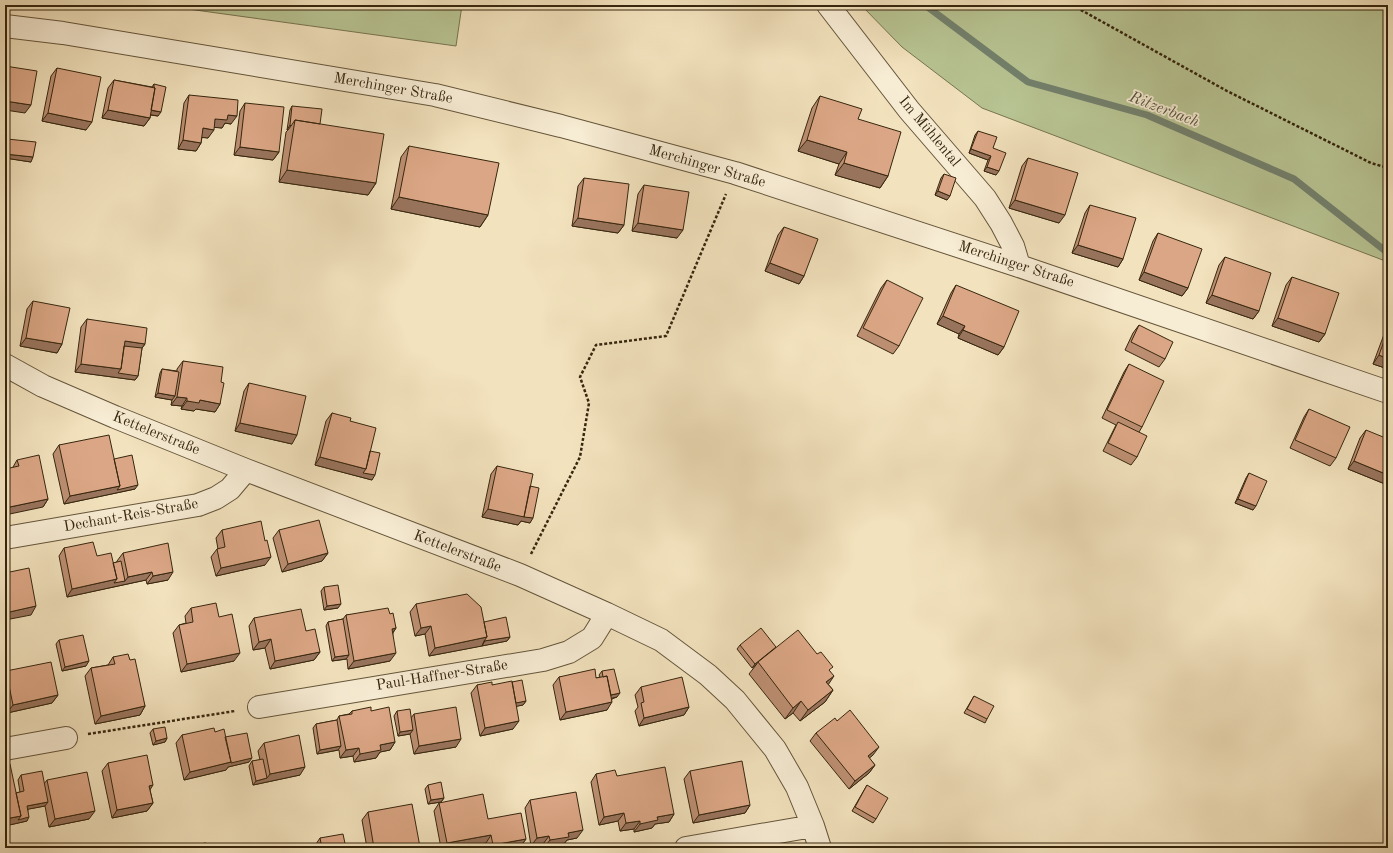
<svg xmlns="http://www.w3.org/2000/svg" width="1393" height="853" viewBox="0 0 1393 853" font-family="'Old Standard TT',serif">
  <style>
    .green { fill: #b8c493; stroke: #777550 }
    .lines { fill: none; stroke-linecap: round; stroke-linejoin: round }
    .stream { stroke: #73816d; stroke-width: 7 }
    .minor-casing { stroke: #65553a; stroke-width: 24 }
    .path { stroke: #36260e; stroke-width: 2.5; stroke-dasharray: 3 2; stroke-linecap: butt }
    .minor { stroke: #f7ecd4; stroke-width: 22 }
    .wall { fill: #bc8f72; stroke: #36260e }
    .shaded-wall { fill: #99745d; stroke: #36260e }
    .building { fill: #dba685; stroke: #36260e }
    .labels { text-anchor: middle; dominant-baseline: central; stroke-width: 3.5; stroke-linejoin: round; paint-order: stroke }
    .street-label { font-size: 15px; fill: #36260e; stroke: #f7ecd4 }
    .water-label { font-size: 16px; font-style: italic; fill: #55543e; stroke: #f7ecd4 }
  </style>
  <rect width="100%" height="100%" fill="#f2e2bd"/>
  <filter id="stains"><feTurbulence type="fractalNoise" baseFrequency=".005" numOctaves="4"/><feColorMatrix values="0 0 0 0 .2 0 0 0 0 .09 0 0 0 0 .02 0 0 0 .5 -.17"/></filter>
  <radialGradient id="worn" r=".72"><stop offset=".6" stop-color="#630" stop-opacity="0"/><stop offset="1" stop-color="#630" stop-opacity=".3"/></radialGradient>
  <path class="green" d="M159,5H462L456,46Z
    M861,5H1388V262L982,108L902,47Z"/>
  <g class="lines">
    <path class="stream" d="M925,5L1028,82L1147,115L1294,179L1388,253"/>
    <defs>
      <path id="minor" d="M828,5L909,110L985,198L1001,223L1013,246L1019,266
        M5,26L63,33L435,95L561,126L735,173L1019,266L1388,392
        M5,365L43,386L115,417L246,470L520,575L607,614L661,640L708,675L735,700L775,749L797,787L813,826L820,848
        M5,538L198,505L216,498L230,489L246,470
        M259,707L543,660L569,652L592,638L607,614
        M5,749L66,738
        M686,848L813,826"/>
    </defs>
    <use href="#minor" class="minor-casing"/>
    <path class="path" d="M1072,5L1227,91L1371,163L1388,168
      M531,554L580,457L589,403L580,377L596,345L666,336L726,194
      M88,734L235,711"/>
    <use href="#minor" class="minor"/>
  </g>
  <path class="wall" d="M57,68L86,130L42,121L51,76Z
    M114,80L152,87L154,84L158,116L150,115V118L144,126L102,118L108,88Z
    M189,95L231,124L225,123L222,128L214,127L208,138L202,137L201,143L196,151L178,149L184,103Z
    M820,96L858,119L888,176L880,188L835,175L839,164L798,151L812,108Z
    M245,103L279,152L273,160L234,155L240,111Z
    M292,106L320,124L376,183L368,195L279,182L286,132L288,130H287L290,110Z
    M978,131L993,148L996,175L984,171L988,160L969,153L975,135Z
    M7,139L31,162L5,158V142Z
    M409,146L488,215L480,227L391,209L401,157Z
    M1028,158L1059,223L1009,208L1022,166Z
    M944,174L947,200L935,195L941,178Z
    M584,178L624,225L618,233L572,226L578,186Z
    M644,185L677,238L632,231L638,194Z
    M1090,205L1123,259L1118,267L1072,253L1085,213Z
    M784,227L804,276L799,284L765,271L778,235Z
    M1158,233L1188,288L1182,296L1139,280L1153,241Z
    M1225,257L1259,311L1253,319L1206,303L1219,265Z
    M1292,277L1325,334L1319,342L1272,326L1286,285Z
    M887,280L899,346L893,354L857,336L881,288Z
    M956,285L1004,347L998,355L958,338L959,334L937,324L951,293Z
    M33,301L62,344L57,353L20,346L27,309Z
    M87,319L145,344L142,348L138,376L135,380L75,372L81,327Z
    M1139,325L1165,359L1159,367L1125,350L1133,333Z
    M1388,326V369L1373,364L1386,329Z
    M183,361L221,382L220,404L215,412L196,409L194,411L181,409L182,406L171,405L172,400L155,397L160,373L162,369L177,371V369Z
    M1129,364L1142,427L1139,432L1137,457L1131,465L1103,451L1116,425L1102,418L1124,372Z
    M249,383L292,444L235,431L244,391Z
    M1309,409L1336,458L1330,466L1290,448L1304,417Z
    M332,413L350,421L370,451L372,480L315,465L326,421Z
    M1366,430L1385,484L1348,469L1360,438Z
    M59,445L114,459L135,489L64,504L53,454Z
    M17,460L48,499L43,507L13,467Z
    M497,466L530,486V523L521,521L518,525L482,517L491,474Z
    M1249,473L1253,510L1235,503L1246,478Z
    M222,530L265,565L216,576L211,557L217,549H218L216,538Z
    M279,530L328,553L322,561L282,572L273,538Z
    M64,548L113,563L117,562V561L123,553L168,580L147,584L146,580L67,597L59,556Z
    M324,587L338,608L324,610L321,591Z
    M416,604L484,622L510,637L507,641L429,656L425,634L415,636L410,612Z
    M191,608L234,661L181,672L173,633L179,625L186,623L185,616Z
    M390,614L396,628L393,633L390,661L348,669L347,659L332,661L326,626L328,622L343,619L346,615Z
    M254,618L306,631L320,652L314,660L270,669L265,648L253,650L249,626Z
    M59,640L86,666L62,671L56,644Z
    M740,645L776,647L774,649L830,671L828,684L833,690L825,702L800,721L793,713L785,719L749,674L756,665L752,668L737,649Z
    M113,657L130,660L145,706L140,715L95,724L85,676L91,668L108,665Z
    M6,671L58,695L52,703L7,713L5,703V672Z
    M602,671L617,697L612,699L607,710L560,720L553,685L559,677L596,678L600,677L599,675Z
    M477,685H492L526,701L523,705L516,706L513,729L480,736L471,693Z
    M641,687L689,707L684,715L639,726L635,711L638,707L635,695Z
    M974,696L987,719L985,723L964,713Z
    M352,711H371L395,742L390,750L380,752L376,758L354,762L353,756L340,758L339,750L317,754L313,728L316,724L337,720L339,716L349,714Z
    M397,711L411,718L414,714L456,747L414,754L410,734L398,736L394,716Z
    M837,721L873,755L869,758L875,765L869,773L849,789L810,741L816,733Z
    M153,729L167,738L165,742L153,745L150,733Z
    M215,732L225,737L249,762L228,767L226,770L184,780L176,743L182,735Z
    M264,743L300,775L253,785L249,766L252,761L260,760L258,751Z
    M108,763L150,790L153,803L147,811L112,818L102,771Z
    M5,765L16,793L20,792L18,780L21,775L44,784L47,780L89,819L49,827L45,806L28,809L27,821L5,826Z
    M690,771L750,805L745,813L693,823L684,779Z
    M596,774L617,776L674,814L669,822L655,824L652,828L634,832V829L620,831L618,821L599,825L591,782Z
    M428,785L444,798L441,802L428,804L425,789Z
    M867,785L876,819L873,823L852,811Z
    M530,800L577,838L567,840L563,845L547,848H544L543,844L531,846L525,808Z
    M439,803L488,819L526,839L520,847L513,848H486V843L459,848H441L434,811Z
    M368,812L419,848H367L362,820Z
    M320,838L346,848H304L306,846L316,844Z"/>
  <path class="shaded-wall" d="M5,101L31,105L25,113L5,110Z
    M108,110L150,118L144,126L102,118Z
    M149,110L161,112L158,116L146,114Z
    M48,113L92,122L86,130L42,121Z
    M228,115L237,116L231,124L225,123L222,128L209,127L215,119Z
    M290,125L291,126L288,130H287Z
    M203,128L214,130L208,138L197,137Z
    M183,140L201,143L196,151L178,149Z
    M807,140L847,152L839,164L798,151Z
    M240,147L279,152L273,160L234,155Z
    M971,149L991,156L988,160L969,153Z
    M5,154L33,157L31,162L5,158Z
    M844,163L888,176L880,188L835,175Z
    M987,167L999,171L996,175L984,171Z
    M287,170L376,183L368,195L279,182Z
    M938,191L950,196L947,200L935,195Z
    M399,197L488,215L480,227L391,209Z
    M1015,200L1065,215L1059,223L1009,208Z
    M578,218L624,225L618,233L572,226Z
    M638,223L683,230L677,238L632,231Z
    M1078,245L1123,259L1118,267L1072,253Z
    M770,263L804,276L799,284L765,271Z
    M1144,272L1188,288L1182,296L1139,280Z
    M1212,295L1259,311L1253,319L1206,303Z
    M943,316L965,326L959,334L937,324Z
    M1278,318L1325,334L1319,342L1272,326Z
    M963,330L1004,347L998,355L958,338Z
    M26,338L62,344L57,353L20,346Z
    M125,341L145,344L139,352L122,345Z
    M1379,355L1388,359V369L1373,364Z
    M81,364L121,369L138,376L135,380L75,372Z
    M158,393L175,396L172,400L155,397Z
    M177,397L187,398L182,406L171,405Z
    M200,400L220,404L215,412L196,409L194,411L181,409L187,401Z
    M240,423L297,435L292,444L235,431Z
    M320,457L366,469L375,475L372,480L315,465Z
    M1354,461L1388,475V480L1385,484L1348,469Z
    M138,485L135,489L64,504L70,496L120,486Z
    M48,499L43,507L5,515V508Z
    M1238,499L1256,506L1253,510L1235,503Z
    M488,509L533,518L530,523L521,521L518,525L482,517Z
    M328,553L322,561L282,572L288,564Z
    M271,557L265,565L216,576L221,568Z
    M152,572L146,580L67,597L72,589L117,579L125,581L128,577Z
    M173,572L168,580L147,584L153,576Z
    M341,604L338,608L324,610L327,606Z
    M36,606L31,615L5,620V613Z
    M431,626L425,634L415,636L421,628Z
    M396,628L390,636L392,629Z
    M487,637L482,646L429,656L435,648Z
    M510,637L507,641L482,646L484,641Z
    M271,639L265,648L253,650L259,642Z
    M776,647L773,651L758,662L756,665L752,668L755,664Z
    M320,652L314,660L270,669L275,661Z
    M240,653L234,661L181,672L187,664Z
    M396,653L390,661L348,669L354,661Z
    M349,655L346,659L332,661L335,657Z
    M89,661L86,666L62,671L65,667Z
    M834,676L826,688V682Z
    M833,690L825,702L800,721L808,710Z
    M620,693L617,697L604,700L607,696Z
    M58,695L52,703L7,713L13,705Z
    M526,701L523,705L509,708L512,703Z
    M801,701L793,713L785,719L793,708Z
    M612,702L607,710L560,720L566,712Z
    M145,706L140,715L95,724L101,716Z
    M689,707L684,715L639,726L644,718Z
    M519,721L513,729L480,736L485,728Z
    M413,730L410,734L398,736L400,732Z
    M167,738L165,742L153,745L156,741Z
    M461,739L456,747L414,754L419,746Z
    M395,742L390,750L380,752L376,758L354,762L360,754L380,745Z
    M341,746L338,750L317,754L320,750Z
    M879,747L873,755L862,764L868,756Z
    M359,748L353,756L340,758L346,750Z
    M252,758L249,762L228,767L226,770L184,780L190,772L231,762Z
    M875,765L869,773L849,789L855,781Z
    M305,767L300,775L253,785L256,781L267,778L270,774Z
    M153,785L148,793L149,786Z
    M444,798L441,802L428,804L431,800Z
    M48,802L45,806L24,810L27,806Z
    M153,803L147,811L112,818L117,810Z
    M750,805L745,813L693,823L699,815Z
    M95,811L89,819L49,827L55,819Z
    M624,813L618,821L599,825L604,817Z
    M674,814L669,822L655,824L652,828L634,832L640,824L657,817Z
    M21,816L29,817L27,821L5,826V819Z
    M640,821L634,829L620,831L626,823Z
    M583,830L577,838L567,840L563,845L544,848L550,840L568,833Z
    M491,835L486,843L459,848H444L447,843Z
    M549,836L543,844L531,846L537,838Z
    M526,839L520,847L513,848H491L493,845Z"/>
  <path class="building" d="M5,66L37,71L31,105L5,101Z
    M57,68L101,77L92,122L48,113Z
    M114,80L155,88L150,118L108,110Z
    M154,84L166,87L161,112L151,110L155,88L154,87Z
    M189,95L238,100L237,116L228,115L227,120L215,119L214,130L203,128L201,143L183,140Z
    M820,96L862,109L858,119L901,132L888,176L844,163L847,152L807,140Z
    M245,103L284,107L279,152L240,147Z
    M292,106L322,109L320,124L295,120L291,126L290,125Z
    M295,120L384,134L376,183L287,170Z
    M978,131L997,137L993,148L1006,153L999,171L987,167L991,156L971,149Z
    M7,139L36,142L33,157L5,154Z
    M409,146L499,163L488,215L399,197Z
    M1028,158L1078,173L1065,215L1015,200Z
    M944,174L956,178L950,196L938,191Z
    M584,178L629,184L624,225L578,218Z
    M644,185L689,192L683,230L638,223Z
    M1090,205L1136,218L1123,259L1078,245Z
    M784,227L818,239L804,276L770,263Z
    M1158,233L1202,249L1188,288L1144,272Z
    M1225,257L1271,273L1259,311L1212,295Z
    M1292,277L1339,293L1325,334L1278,318Z
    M887,280L923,298L899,346L863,328Z
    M956,285L1019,311L1004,347L963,330L965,326L943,316Z
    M33,301L70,308L62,344L26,338Z
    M87,319L147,328L145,344L125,341L121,369L81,364Z
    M1139,325L1173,342L1165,359L1131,342Z
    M1388,330V359L1379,355Z
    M124,346L142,348L138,376L118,373L121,369Z
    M183,361L223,367L221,382L224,383L220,404L200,400L199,403L187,401V398L177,397Z
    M1129,364L1164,381L1142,427L1107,410Z
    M162,369L179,372L175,396L158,393Z
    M249,383L306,396L297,435L240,423Z
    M1309,409L1350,427L1336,458L1295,440Z
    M332,413L351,418L350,421L376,428L366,469L320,457Z
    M1118,422L1147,436L1137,457L1108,443Z
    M1366,430L1388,439V475L1354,461Z
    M109,435L120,486L70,496L59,445Z
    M370,451L380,453L375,475L363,473L366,469Z
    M39,455L48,499L5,508V469L19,466L17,460Z
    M132,455L138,485L117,490L120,486L114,459Z
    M497,466L533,474L524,517L488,509Z
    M1249,473L1267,481L1256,506L1238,499Z
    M530,486L539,488L533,518L524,517Z
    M319,520L328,553L288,564L279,530Z
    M261,521L265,541L267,540L271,557L221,568L217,549L225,547L222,530Z
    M93,542L97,556L111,553L117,579L72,589L64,548Z
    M168,543L173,572L153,576L152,572L128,577L123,553Z
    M121,561L125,581L114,583L117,579L113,563Z
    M29,568L36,606L5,613V573Z
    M338,585L341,604L327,606L324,587Z
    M467,594L481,607L487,637L435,648L431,626L421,628L416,604Z
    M216,603L219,617L232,614L240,653L187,664L179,625L193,622L191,608Z
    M388,608L390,614L393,613L396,628L392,629L396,653L354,661L346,615Z
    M301,609L306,631L315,629L320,652L275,661L271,639L259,642L254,618Z
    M506,617L510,637L484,641L487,637L484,622Z
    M343,619L349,655L335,657L328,622Z
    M761,628L776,647L755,664L740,645Z
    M798,630L817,654L821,652L833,667L829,670L834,676L826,682L833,690L808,710L801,701L793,708L758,662Z
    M83,635L89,661L65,667L59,640Z
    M128,654L130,660L135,659L145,706L101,716L91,668L115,664L113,657Z
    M51,662L58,695L13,705L6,671Z
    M595,669L596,678L607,676L612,702L566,712L559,677Z
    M614,669L620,693L611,695L607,676L603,677L602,671Z
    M682,677L689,707L644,718L641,703L644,702L641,687Z
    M522,680L526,701L516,703L512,682Z
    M512,681L519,721L485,728L477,685L492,682V685Z
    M974,696L994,706L987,719L967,709Z
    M371,707V711L389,707L395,742L380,745L381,750L360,754L359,748L346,750L339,716L352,714V711Z
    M456,707L461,739L419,746L414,714Z
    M410,709L413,730L400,732L397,711Z
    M850,710L879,747L868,756L875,765L855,781L816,733L835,718L837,721Z
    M337,720L341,746L320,750L316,724Z
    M165,727L167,738L156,741L153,729Z
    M214,728L215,732L224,729L231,762L190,772L182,735Z
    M247,733L252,758L231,763V762L225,737Z
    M299,735L305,767L270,774L264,743Z
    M147,755L153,785L149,786L153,803L117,810L108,763Z
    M263,759L267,778L256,781L252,761Z
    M742,761L750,805L699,815L690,771Z
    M10,764L21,816L5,819V765Z
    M665,767L674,814L657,817L658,820L640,824V821L626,823L624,813L604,817L596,774L615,770L617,776Z
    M42,771L48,802L27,806L29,817L18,820L21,816L16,793L24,791L21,775Z
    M87,772L95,811L55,819L47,780Z
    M441,782L444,798L431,800L428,785Z
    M867,785L888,798L876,819L855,807Z
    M576,792L583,830L568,833L569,837L550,840L549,836L537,838L530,800Z
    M483,794L488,819L521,813L526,839L493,845L491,835L447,843L439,803Z
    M412,804L420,847L415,848H374L368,812Z
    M343,834L346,848H306V846L321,843L320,838Z
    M206,843L207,848H185V846Z
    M250,845V848H236Z"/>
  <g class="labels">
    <g class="street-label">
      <text transform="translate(393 89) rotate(10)">Merchinger Straße</text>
      <text transform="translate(929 132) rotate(50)">Im Mühlental</text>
      <text transform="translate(707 167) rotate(16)">Merchinger Straße</text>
      <text transform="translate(1016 265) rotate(18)">Merchinger Straße</text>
      <text transform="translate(156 434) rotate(22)">Kettelerstraße</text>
      <text transform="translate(131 516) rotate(-10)">Dechant-Reis-Straße</text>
      <text transform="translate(457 552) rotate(21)">Kettelerstraße</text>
      <text transform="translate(442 676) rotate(-9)">Paul-Haffner-Straße</text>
    </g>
    <g class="water-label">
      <text transform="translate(1164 110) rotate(21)">Ritzerbach</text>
    </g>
  </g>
  <rect width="1393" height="853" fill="none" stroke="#f2e2bd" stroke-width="20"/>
  <rect x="6" y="6" width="1381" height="841" fill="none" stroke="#36260e" stroke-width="2"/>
  <rect x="10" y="10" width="1373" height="833" fill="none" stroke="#36260e"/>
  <rect width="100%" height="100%" filter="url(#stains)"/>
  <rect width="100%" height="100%" fill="url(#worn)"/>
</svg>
